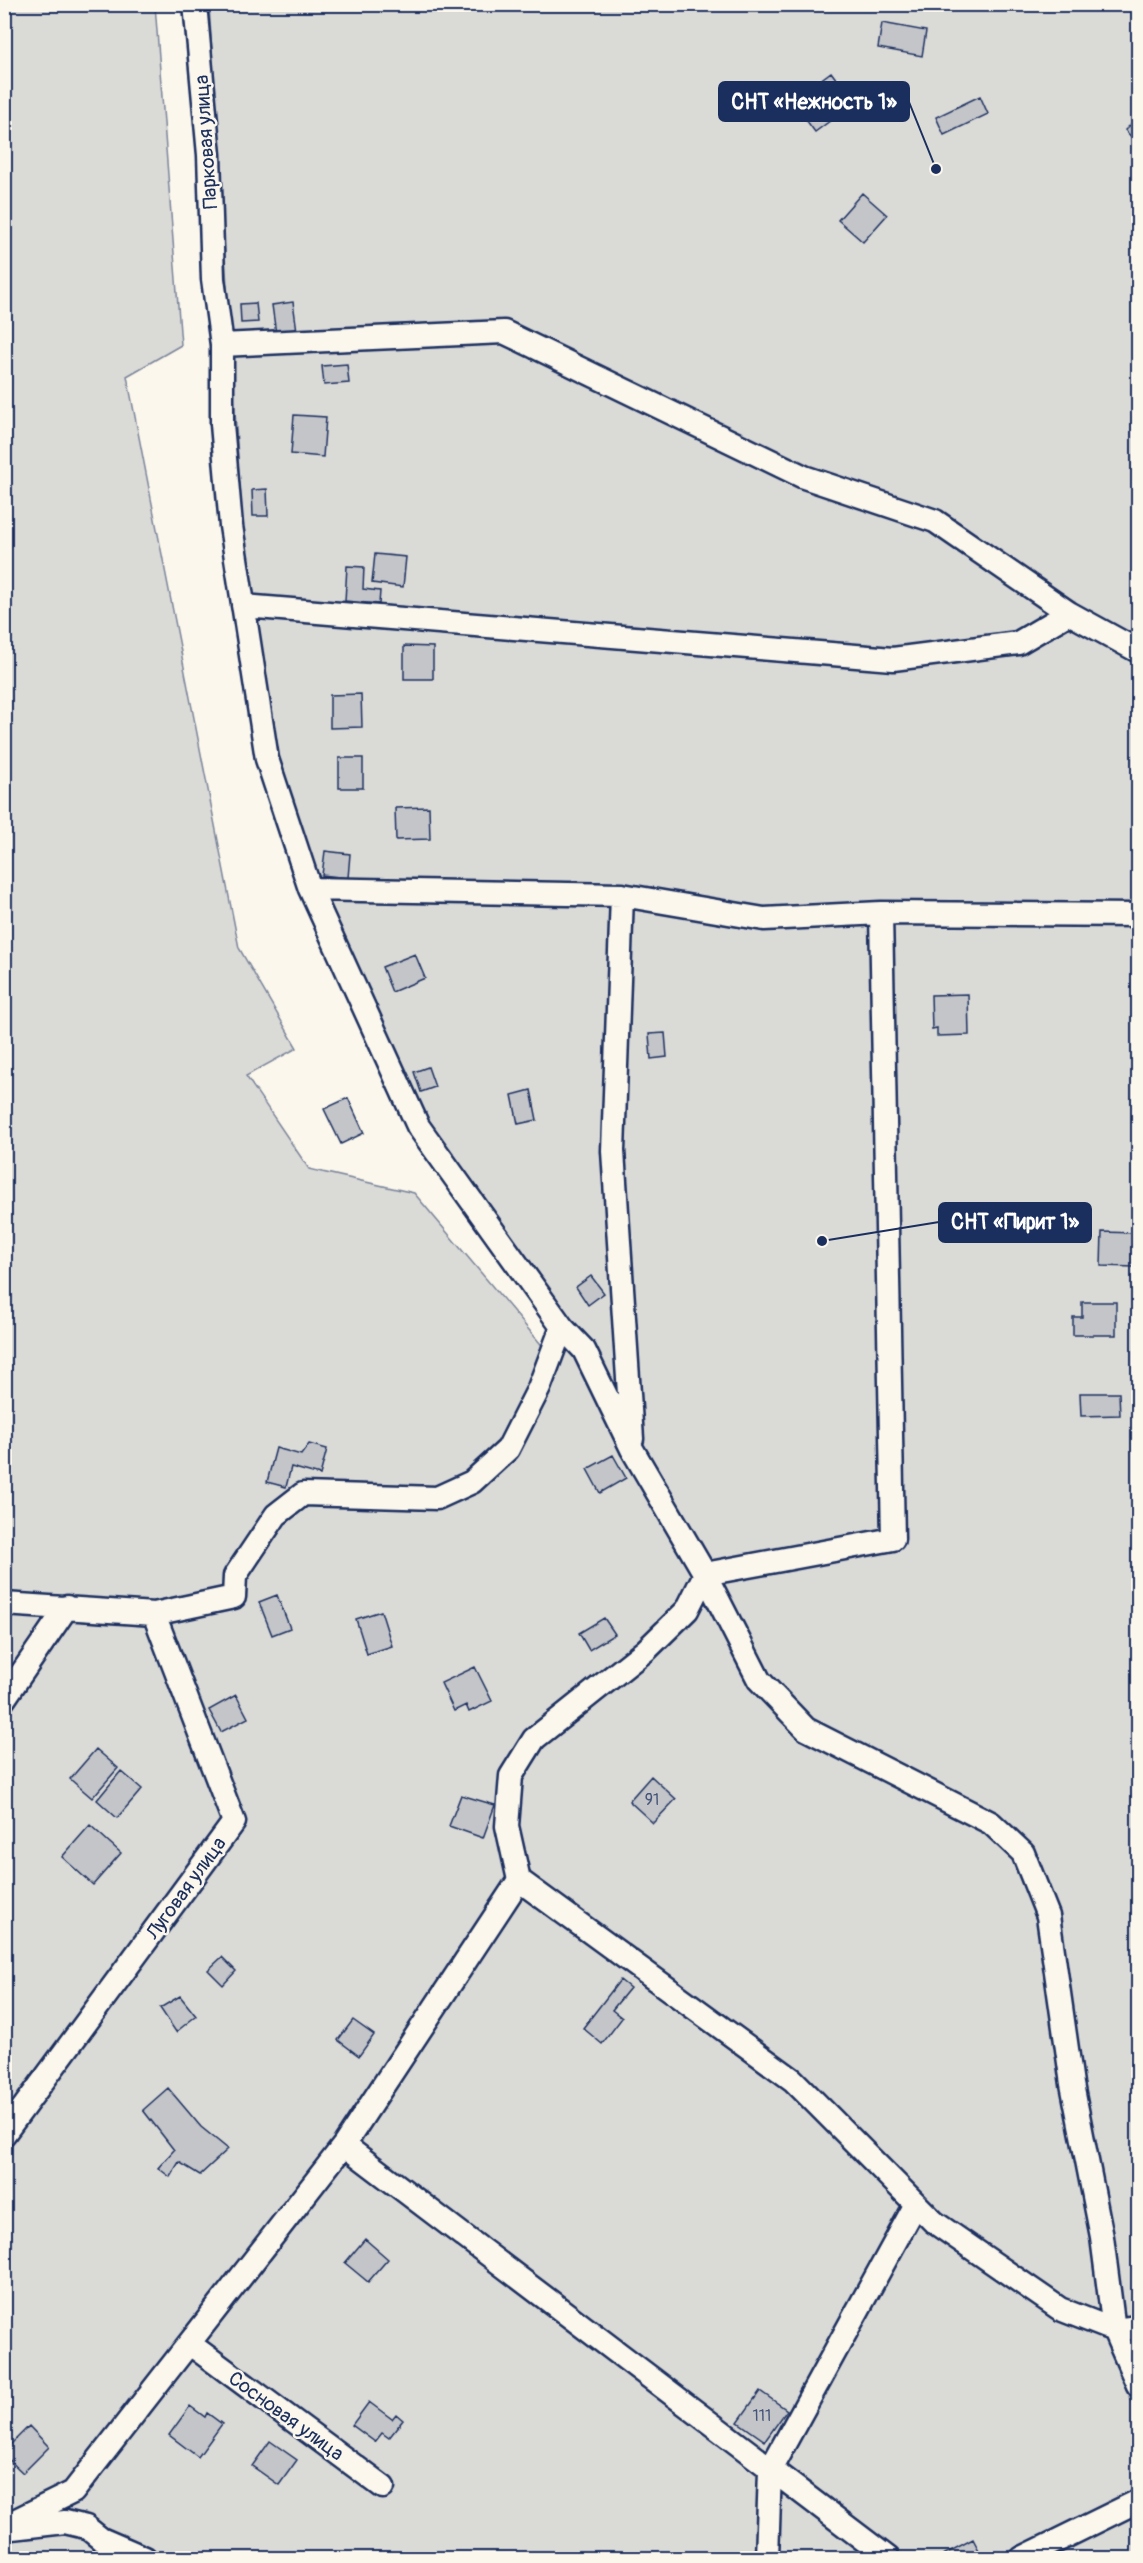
<svg xmlns="http://www.w3.org/2000/svg" width="1143" height="2563" viewBox="0 0 1143 2563" font-family="Pangolin,sans-serif">
  <style>
    .green { fill: #dadad7; stroke: #7a849a; stroke-width: 1.5 }
    .building { fill: #c3c5c9; stroke: #1b2f5e; stroke-width: 1.5 }
    .lines { fill: none; stroke-linecap: round; stroke-linejoin: round }
    .minor-casing { stroke: #1b2f5e; stroke-width: 27 }
    .minor { stroke: #fbf7ec; stroke-width: 22 }
    .labels { text-anchor: middle; dominant-baseline: central; stroke-width: 5; stroke-linejoin: round; paint-order: stroke }
    .number-label { font-size: 16px; fill: #455479 }
    .street-label { font-size: 20px; fill: #1b2f5e; stroke: #fbf7ec }
    .leader { fill: none; stroke: #1b2f5e; stroke-width: 2 }
    .callout-dot { fill: #1b2f5e; stroke: #fbf7ec; stroke-width: 2 }
    .callout { fill: #1b2f5e; stroke: #1b2f5e; stroke-width: 2 }
    .callout-label { font-size: 21px; text-anchor: middle; font-weight: bold; fill: #fff }
  </style>
  <rect width="100%" height="100%" fill="#fbf7ec"/>
  <filter id="ink" filterUnits="userSpaceOnUse"><feTurbulence type="fractalNoise" baseFrequency=".0167" numOctaves="2"/><feDisplacementMap in="SourceGraphic" scale="12" xChannelSelector="R" yChannelSelector="G"/><feConvolveMatrix kernelMatrix="1 2 1 2 8 2 1 2 1" color-interpolation-filters="sRGB"/></filter>
  <g filter="url(#ink)">
    <path class="green" d="M5,5H155L181,345L127,376L239,948L297,1048L246,1076L309,1169L414,1193L545,1349L565,1325L447,1156L322,913L271,750L246,583L209,5H1138V2350L1113,2355L1138,2416V2558H5Z"/>
    <path class="building" d="M882,23L926,31L922,56L878,48Z
      M831,72L854,103L815,132L792,101Z
      M980,96L988,114L944,135L936,117Z
      M1138,118V144L1125,130Z
      M862,193L887,215L863,242L838,220Z
      M293,302L297,331L276,334L272,305Z
      M256,303L258,322L241,323L240,304Z
      M347,364L349,383L324,385L322,366Z
      M294,415L326,417L323,457L291,454Z
      M267,489L268,516H253L252,490Z
      M375,554L406,557L403,587L372,583Z
      M347,566L364,567L363,589L380,591L379,604L345,601Z
      M404,646L433,647V679H404Z
      M361,694L362,727L330,728V695Z
      M339,758H363V788H339Z
      M429,807L430,839L396,840L395,808Z
      M325,851L350,854L348,878L322,875Z
      M415,954L425,978L392,992L382,967Z
      M968,994L969,1035L937,1036V1028L932,1029L931,995Z
      M665,1033L667,1057L651,1059L649,1034Z
      M428,1067L435,1087L421,1092L414,1072Z
      M531,1090L537,1120L518,1124L512,1095Z
      M348,1098L364,1133L341,1144L324,1109Z
      M1102,1232L1136,1233L1135,1267L1101,1266Z
      M591,1276L604,1293L588,1305L576,1287Z
      M1082,1302H1116V1335H1073V1317H1082Z
      M1080,1393H1119L1120,1415L1081,1416Z
      M309,1444L327,1449L320,1475L291,1467L286,1487L267,1482L276,1448L301,1455Z
      M613,1455L626,1478L600,1493L587,1469Z
      M277,1595L290,1628L272,1635L259,1602Z
      M381,1611L392,1646L367,1654L356,1619Z
      M604,1618L615,1634L589,1650L579,1633Z
      M475,1667L492,1701L469,1712L466,1705L454,1711L441,1683Z
      M236,1695L248,1718L221,1732L209,1710Z
      M96,1749L118,1768L92,1798L70,1779Z
      M121,1771L142,1789L117,1818L97,1800Z
      M651,1776L676,1799L653,1823L629,1801Z
      M461,1795L495,1805L483,1838L449,1826Z
      M90,1825L121,1853L93,1885L62,1857Z
      M222,1957L236,1971L223,1985L208,1970Z
      M620,1980L630,1988L612,2010L622,2018L602,2044L583,2028Z
      M180,1996L196,2016L176,2032L160,2008Z
      M353,2020L374,2035L359,2056L338,2040Z
      M168,2088L201,2127L228,2149L200,2175L179,2162L170,2177L158,2168L174,2150L143,2110Z
      M365,2239L388,2259L368,2282L345,2263Z
      M760,2391L787,2410L765,2441L738,2422Z
      M369,2402L392,2419L396,2414L403,2420L389,2438L382,2433L375,2442L352,2425Z
      M190,2406L205,2417L207,2413L222,2424L198,2457L169,2435Z
      M29,2426L49,2447L23,2473L4,2455V2451Z
      M270,2441L297,2460L279,2485L252,2466Z
      M973,2539L983,2558H942L941,2556Z"/>
    <g class="lines">
      <defs>
        <path id="minor" d="M195,4L209,155L213,279L222,345V424L231,526L267,759L310,889L418,1126L562,1327L584,1350L632,1449L705,1574L759,1680L806,1729L991,1823L1023,1853L1048,1916L1072,2084L1102,2237L1114,2330L1138,2385
          M222,345L504,332L804,477L935,521L1069,613
          M243,606L893,659L1018,643L1069,613L1138,651
          M310,889L622,895L764,919L881,913L1138,915
          M622,895L613,1151L632,1439
          M4,1604L154,1614L234,1597L235,1576L276,1515L303,1494L437,1498L472,1482L508,1449L539,1388L562,1327
          M4,1699L67,1607
          M519,1880L793,2080L934,2222L1060,2309L1114,2330L1138,2327
          M4,2134L234,1822L154,1614
          M344,2145L888,2558
          M190,2344L383,2487
          M4,2526L73,2492L344,2145L519,1880L507,1826L511,1776L534,1739L646,1650L687,1610L705,1574L893,1539L881,913
          M12,2528L65,2522L86,2527L101,2539L145,2558
          M767,2558L770,2470L916,2204
          M1022,2558L1138,2501"/>
      </defs>
      <use href="#minor" class="minor-casing"/>
      <use href="#minor" class="minor"/>
    </g>
  </g>
  <g class="labels">
    <g class="number-label">
      <text x="652" y="1800">91</text>
      <text x="762" y="2416">111</text>
    </g>
    <g class="street-label">
      <text transform="translate(206 142) rotate(-94)">Парковая улица</text>
      <text transform="translate(186 1888) rotate(-54)">Луговая улица</text>
      <text transform="translate(286 2416) rotate(36)">Сосновая улица</text>
    </g>
  </g>
  <path class="leader" d="M936 169L909 102M822 1241L939 1222"/>
  <g class="callout-dot">
    <circle cx="936" cy="169" r="6"/>
    <circle cx="822" cy="1241" r="6"/>
  </g>
  <g class="callout">
    <rect x="719" y="82" width="190" height="39" rx="6"/>
    <rect x="939" y="1203" width="152" height="39" rx="6"/>
  </g>
  <g class="callout-label">
    <text x="814" y="109">СНТ «Нежность 1»</text>
    <text x="1015" y="1229">СНТ «Пирит 1»</text>
  </g>
  <rect width="1143" height="2563" fill="none" stroke="#fbf7ec" stroke-width="24"/>
  <rect x="12" y="12" width="1119" height="2539" fill="none" stroke="#1b2f5e" stroke-width="2" filter="url(#ink)"/>
</svg>
